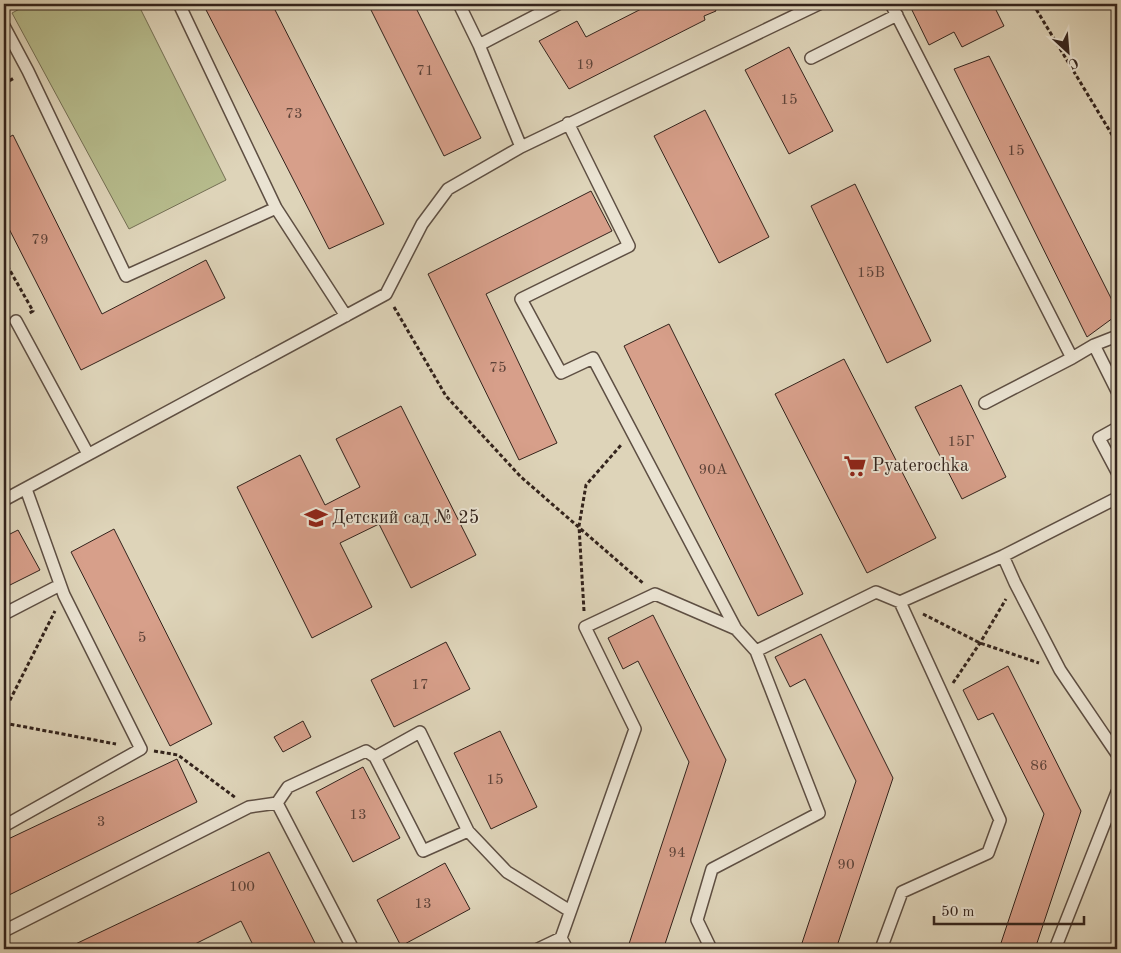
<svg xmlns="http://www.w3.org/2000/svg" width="1121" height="953" viewBox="0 0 1121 953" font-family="'Old Standard TT',serif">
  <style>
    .green { fill: #b6bb8c; stroke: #746f54 }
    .building { fill: #d79f8a; stroke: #33231c }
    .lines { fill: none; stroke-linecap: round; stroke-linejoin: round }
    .service-casing { stroke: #5e4f43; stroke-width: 14 }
    .path { stroke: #33231c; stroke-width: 3; stroke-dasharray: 4 2.5; stroke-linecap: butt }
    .service { stroke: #eae3d2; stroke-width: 11 }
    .labels { text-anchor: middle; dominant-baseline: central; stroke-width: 4; stroke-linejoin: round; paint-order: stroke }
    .number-label { font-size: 15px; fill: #5c4238 }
    .poi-label { font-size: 18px; fill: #33231c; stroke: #eae3d2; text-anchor: start }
  </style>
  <rect width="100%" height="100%" fill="#ded4b9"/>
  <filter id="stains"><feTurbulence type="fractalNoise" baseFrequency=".004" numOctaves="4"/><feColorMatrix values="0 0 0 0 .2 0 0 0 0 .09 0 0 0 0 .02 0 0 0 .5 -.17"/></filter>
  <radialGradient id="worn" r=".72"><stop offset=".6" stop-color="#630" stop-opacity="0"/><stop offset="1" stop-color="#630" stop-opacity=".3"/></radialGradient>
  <path class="green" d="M29,4H138L226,180L129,229L12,13Z"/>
  <path class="building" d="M203,4H272L384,224L329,249Z
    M368,4H414L481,138L444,156Z
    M651,4H713L716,11L704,16L705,20L569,89L539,41L577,21L586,37Z
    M909,4H993L1004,26L962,47L954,32L929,45Z
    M789,47L833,131L789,154L745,70Z
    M989,56L1117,310V315L1087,337L954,69Z
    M705,110L769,237L719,263L654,136Z
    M13,135L102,314L206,260L225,298L81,370L4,219V140Z
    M855,184L931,341L887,363L811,206Z
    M591,191L612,231L486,294L557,443L519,460L428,274Z
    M669,324L803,594L758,616L624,346Z
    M844,359L936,538L867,573L775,394Z
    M961,385L1006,477L962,499L915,407Z
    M401,406L476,555L411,588L379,524L340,543L372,607L312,638L237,487L300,455L325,505L360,487L336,439Z
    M114,529L212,724L170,746L71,552Z
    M18,530L40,570L4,588V537Z
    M653,615L726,760L665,944L668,949H630L628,947L689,762L638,661L623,669L608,638Z
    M821,634L893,778L836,949H800L856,781L805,679L790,687L775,657Z
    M446,642L470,689L394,727L371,680Z
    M1008,666L1081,811L1035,949H999L1044,814L993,713L978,720L963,690Z
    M303,721L311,737L283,752L274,737Z
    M500,731L537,807L491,829L454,753Z
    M177,759L197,802L5,897L4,841Z
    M363,767L400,838L353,862L316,792Z
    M269,852L318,949H255L241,921L185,949H65Z
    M445,863L470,909L401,946L377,900Z"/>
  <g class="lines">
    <defs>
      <path id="service" d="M179,4L276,208L346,316
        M459,4L479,45L521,147L819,4
        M891,4L1072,358L1094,345
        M4,26L28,71L126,276L276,208
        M479,45L558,4
        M811,58L897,15
        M568,123L629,246L521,299L561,373L593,358L736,629L756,651L819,813L712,869L697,920L711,949
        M16,321L88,454
        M1117,336L1094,345L1117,391
        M985,403L1072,358
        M1117,428L1099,438L1117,472
        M4,500L386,294L422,224L448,189L521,147
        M1003,556L1015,583L1060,670L1117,754
        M4,614L60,585
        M756,651L876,592L900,602
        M277,803L288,787L366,751L375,757
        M4,826L141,749L64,595L26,489
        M468,831L423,851L375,757L420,732L468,831L507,872L570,911
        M4,931L249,807L277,803L353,949
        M561,938L635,729L585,627L655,594L736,629
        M538,949L561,938L567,949
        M881,949L902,892L988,853L1000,820L900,602L1003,556L1117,498
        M1055,949L1117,792"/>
    </defs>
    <use href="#service" class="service-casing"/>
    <path class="path" d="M1033,4L1117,143
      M4,84L14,78
      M4,260L33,311L28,314
      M394,307L446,396L521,477L644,584
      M584,611L579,526L586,485L622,444
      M923,614L980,643L1039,663
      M953,683L980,643L1006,599
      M4,712L55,611
      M4,723L116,744
      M154,751L178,755L236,798"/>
    <use href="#service" class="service"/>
  </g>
  <defs>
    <symbol id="supermarket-bare" viewBox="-9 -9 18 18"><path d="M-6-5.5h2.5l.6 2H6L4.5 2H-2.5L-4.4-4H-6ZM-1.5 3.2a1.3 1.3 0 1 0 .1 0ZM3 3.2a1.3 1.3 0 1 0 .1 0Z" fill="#8f2418" stroke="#eae3d2" stroke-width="2.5" paint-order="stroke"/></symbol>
    <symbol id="school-bare" viewBox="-9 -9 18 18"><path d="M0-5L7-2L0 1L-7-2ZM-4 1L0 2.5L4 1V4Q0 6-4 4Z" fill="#8f2418" stroke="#eae3d2" stroke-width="2.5" paint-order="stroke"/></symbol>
  </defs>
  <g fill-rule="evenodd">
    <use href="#supermarket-bare" x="839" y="450" width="32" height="32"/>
    <use href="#school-bare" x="300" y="502" width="32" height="32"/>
  </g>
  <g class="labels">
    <g class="number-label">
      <text x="585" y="65">19</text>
      <text x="425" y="71">71</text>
      <text x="789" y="100">15</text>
      <text x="294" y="114">73</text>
      <text x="1016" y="151">15</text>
      <text x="40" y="240">79</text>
      <text x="871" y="273">15В</text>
      <text x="498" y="368">75</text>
      <text x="961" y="442">15Г</text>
      <text x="713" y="470">90А</text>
      <text x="142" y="638">5</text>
      <text x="420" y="685">17</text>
      <text x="1039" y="766">86</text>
      <text x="495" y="780">15</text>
      <text x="358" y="815">13</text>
      <text x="101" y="822">3</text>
      <text x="677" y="853">94</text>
      <text x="846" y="865">90</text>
      <text x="242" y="887">100</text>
      <text x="423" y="904">13</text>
    </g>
    <g class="poi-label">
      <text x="872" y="466">Pyaterochka</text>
      <text x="332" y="518">Детский сад № 25</text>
    </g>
  </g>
  <rect width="1121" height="953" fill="none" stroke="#ded4b9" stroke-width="20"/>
  <rect x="5" y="5" width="1111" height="943" fill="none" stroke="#33231c" stroke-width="2.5"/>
  <rect x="10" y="10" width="1101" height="933" fill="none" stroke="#33231c"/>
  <g transform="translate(1068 52) rotate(154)" stroke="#eae3d2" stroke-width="4" paint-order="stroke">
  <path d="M0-4L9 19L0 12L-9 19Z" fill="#33231c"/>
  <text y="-8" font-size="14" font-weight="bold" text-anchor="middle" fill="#33231c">С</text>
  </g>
  <path d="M934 916v8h150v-8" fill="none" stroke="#33231c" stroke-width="2.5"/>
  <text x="941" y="916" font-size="15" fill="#33231c" stroke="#eae3d2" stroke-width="4" paint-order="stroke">50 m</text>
  <rect width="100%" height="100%" filter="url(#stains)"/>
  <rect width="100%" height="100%" fill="url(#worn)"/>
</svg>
